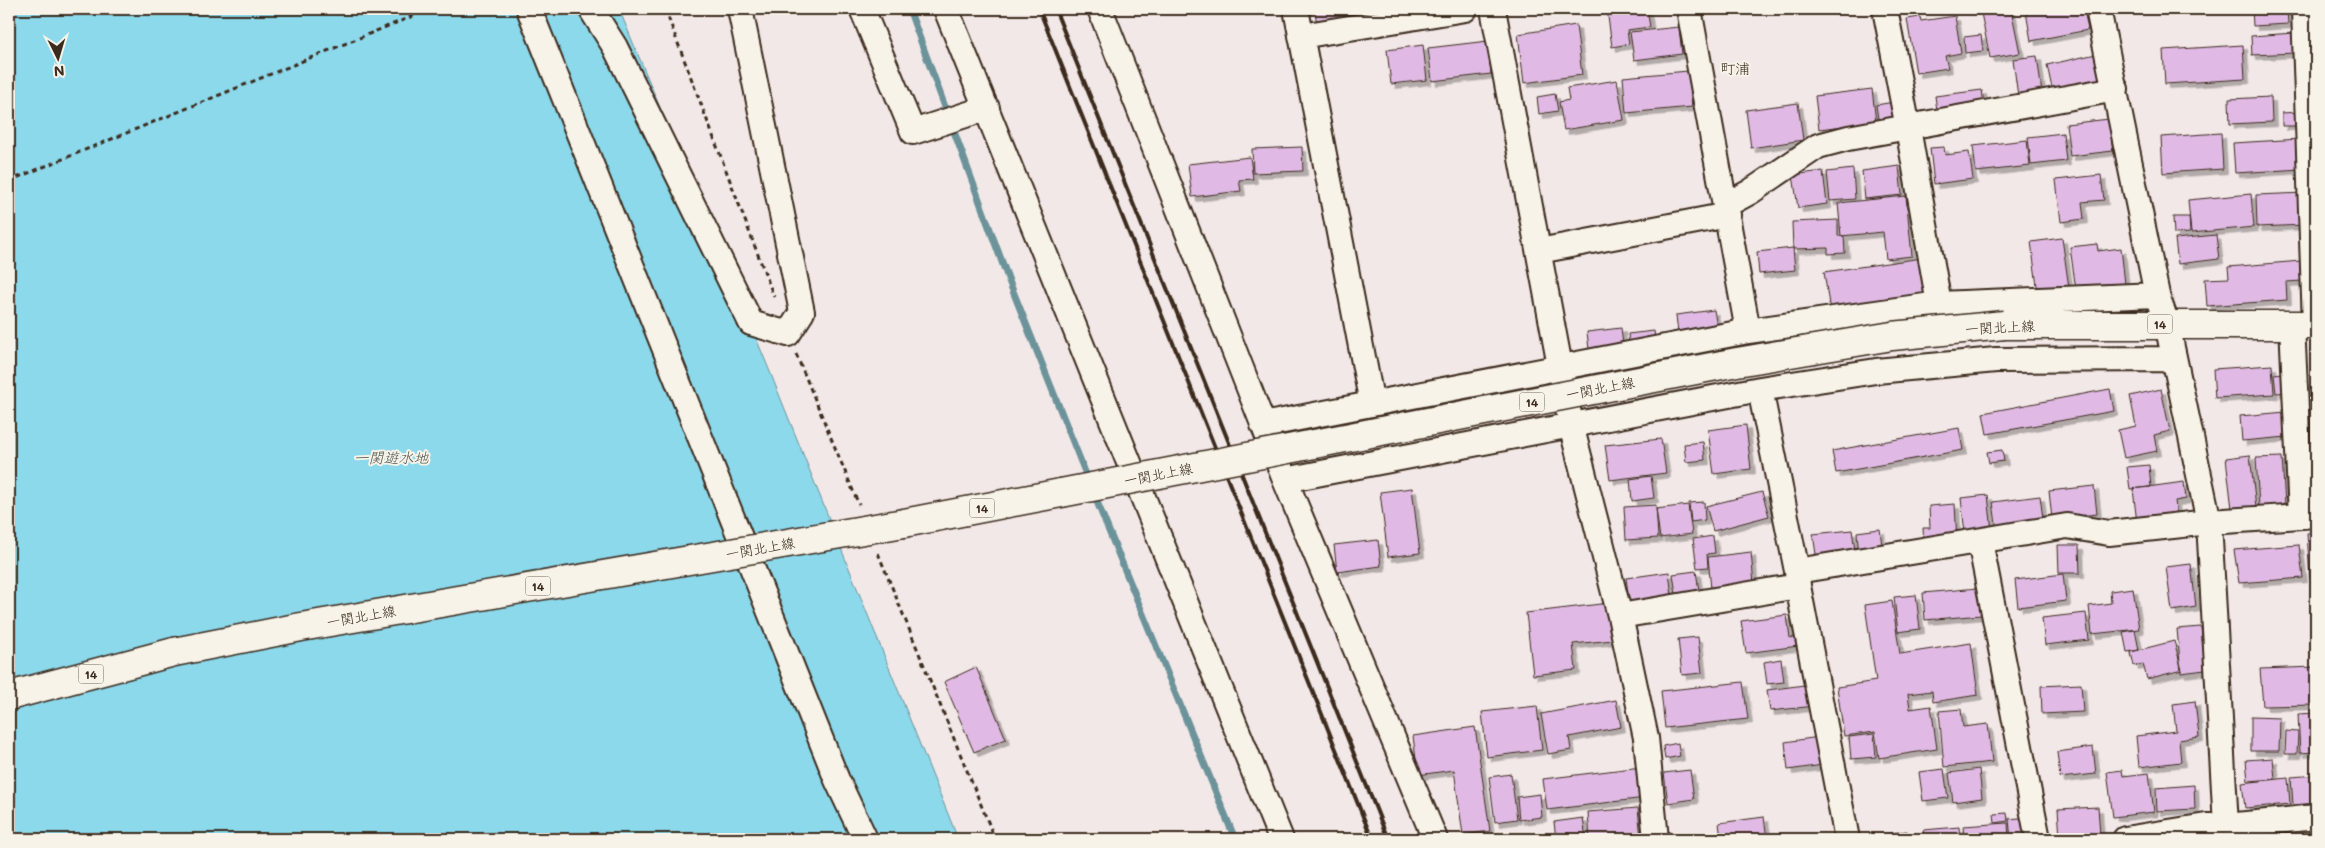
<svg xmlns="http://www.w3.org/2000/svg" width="2325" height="848" viewBox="0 0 2325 848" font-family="Mali,'Klee One',sans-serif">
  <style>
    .water { fill: #8cd9ec; stroke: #6c939a }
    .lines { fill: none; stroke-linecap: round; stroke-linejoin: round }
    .stream { stroke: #6c939a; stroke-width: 7 }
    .building { fill: #e0bae4; stroke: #3b2a1e; filter: url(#shadow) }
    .minor-casing { stroke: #3b2a1e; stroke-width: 28 }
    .major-casing { stroke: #3b2a1e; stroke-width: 31 }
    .path { stroke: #3b2a1e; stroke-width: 3; stroke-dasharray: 5 4; stroke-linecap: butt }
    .minor { stroke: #f7f3e8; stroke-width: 24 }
    .major { stroke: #f7f3e8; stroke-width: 28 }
    .rail { stroke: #3b2a1e; stroke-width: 4 }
    .major-bridge-casing { stroke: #3b2a1e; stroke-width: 31; stroke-linecap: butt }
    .major-bridge { stroke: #f7f3e8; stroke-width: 28 }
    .labels { text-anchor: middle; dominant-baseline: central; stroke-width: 4; stroke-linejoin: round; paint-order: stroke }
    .shield { fill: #f7f3e8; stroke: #73665b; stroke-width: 1 }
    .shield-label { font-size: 12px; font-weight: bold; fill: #3b2a1e }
    .street-label { font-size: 14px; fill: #3b2a1e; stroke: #f7f3e8 }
    .neighbourhood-label { font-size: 15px; fill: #3b2a1e; stroke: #f7f3e8 }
    .water-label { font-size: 15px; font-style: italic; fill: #4f5652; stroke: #f7f3e8 }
  </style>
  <defs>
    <filter id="shadow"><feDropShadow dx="4.5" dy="4.5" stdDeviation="0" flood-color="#0004"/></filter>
  </defs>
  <rect width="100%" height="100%" fill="#f2e8e7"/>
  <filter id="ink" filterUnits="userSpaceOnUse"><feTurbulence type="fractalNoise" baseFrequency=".02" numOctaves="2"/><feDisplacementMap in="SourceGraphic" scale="10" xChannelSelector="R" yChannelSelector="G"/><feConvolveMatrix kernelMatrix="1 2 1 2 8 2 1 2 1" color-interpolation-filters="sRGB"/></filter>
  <g filter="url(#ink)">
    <path class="water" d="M9,9H619L768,367L958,839H9Z"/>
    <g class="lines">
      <path class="stream" d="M909,9L1009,281L1089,482
        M1093,492L1235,839"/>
    </g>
    <path class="building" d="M1315,9H1362L1363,22L1317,28Z
      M1607,9H1647L1650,27L1627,30L1629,44L1612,47Z
      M2001,9H2011L2020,53L1990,58L1981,13Z
      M2043,9H2084L2088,30L2031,41L2026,12Z
      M2252,9H2287L2288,24L2253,26Z
      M1955,16L1961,53L1945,56L1948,68L1916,73L1907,19L1920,17L1921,21Z
      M1576,25L1582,75L1524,83L1518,34Z
      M1679,27L1682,54L1634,60L1630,32Z
      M2294,33L2295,53L2252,55L2251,36Z
      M1981,35L1983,51L1965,53L1964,37Z
      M1488,41L1491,74L1432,81L1428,48Z
      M1423,45L1427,80L1391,84L1387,50Z
      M2243,45L2245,79L2165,84L2163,50Z
      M2096,54L2102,83L2053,93L2047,65Z
      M2037,56L2043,101L2019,104L2013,59Z
      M1688,71L1692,107L1626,113L1623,77Z
      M1617,80L1624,120L1564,130L1559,102L1569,100L1567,88Z
      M1872,89L1876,122L1819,129L1815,96Z
      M1982,90L1985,111L1938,117L1935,96Z
      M1555,94L1558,111L1539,114L1537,97Z
      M2271,97L2272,122L2230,124L2229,99Z
      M1900,101L1904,121L1879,125L1876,105Z
      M1798,103L1803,140L1751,148L1746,110Z
      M2299,112L2300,126H2282V113Z
      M2109,119L2113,151L2070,156L2066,124Z
      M2063,133L2066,161L2031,165L2028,137Z
      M2221,133L2223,169L2163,173L2161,137Z
      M2300,139L2302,169L2235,173L2233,143Z
      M2027,140L2030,166L1976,172L1973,146Z
      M1302,147L1303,171L1253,173L1252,149Z
      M1944,147L1945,155L1969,152L1973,179L1934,184L1930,148Z
      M1250,157L1253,179L1239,180L1241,191L1192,197L1188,164Z
      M1899,166L1902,195L1865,199L1862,171Z
      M1853,169L1855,199L1830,201L1827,172Z
      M1823,171L1827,204L1798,208L1793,175Z
      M2101,175L2104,200L2082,202L2084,219L2061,222L2056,180Z
      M2305,193L2306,225L2257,227L2256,195Z
      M2251,194L2254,227L2191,233L2188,200Z
      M1906,196L1912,256L1886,259L1883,232L1841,236L1838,203Z
      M2173,217H2189L2190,233L2174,234Z
      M1838,220V236H1844L1845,253L1828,254V248L1793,249L1792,222Z
      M2216,235L2219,259L2178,264L2175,239Z
      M2062,238L2069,288L2038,293L2031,242Z
      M2097,244L2098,251L2121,248L2125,284L2076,290L2070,247Z
      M1793,248L1795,270L1759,274L1757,252Z
      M1922,258L1928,297L1830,311L1824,272Z
      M2301,261L2302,281L2286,282L2287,300L2207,306L2205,279L2229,278L2228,267Z
      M1714,310L1717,327L1678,333L1676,315Z
      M1621,328L1624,354L1590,358L1587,332Z
      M1654,331L1656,346L1630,349L1628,334Z
      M2272,365L2274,394L2215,398L2213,369Z
      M2292,372L2293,392L2276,393L2274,374Z
      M2110,389L2114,411L1987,434L1983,413Z
      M2161,389L2170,431L2154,435L2157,451L2124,458L2118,430L2136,426L2130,396Z
      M2286,412L2287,437L2242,441L2240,416Z
      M1746,425L1751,469L1714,474L1708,430Z
      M1959,428L1963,450L1836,473L1832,451Z
      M1661,439L1666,473L1610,480L1605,445Z
      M1703,442L1705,460L1686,462L1684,444Z
      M2002,450L2004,461L1989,463L1987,452Z
      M2250,455L2256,507L2232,509L2226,458Z
      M2282,457L2285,505L2259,507L2256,458Z
      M2149,465L2151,487L2130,489L2127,467Z
      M1651,476L1654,498L1632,501L1630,479Z
      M2184,482L2186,499L2175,501L2177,518L2137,523L2133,489Z
      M2094,486L2097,514L2052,519L2049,491Z
      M1412,488L1420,553L1388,557L1380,492Z
      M1762,492L1769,516L1713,531L1706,506Z
      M1988,495L1992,531L1965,534L1961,498Z
      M2040,496L2044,526L1997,532L1993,502Z
      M1704,502L1705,520L1691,522L1689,503Z
      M1955,504L1957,541L1924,543L1923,528H1930L1929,506Z
      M1656,505L1658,538L1626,540L1624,507Z
      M1688,505L1692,534L1660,538L1656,509Z
      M1880,529L1883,555L1859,558L1857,532Z
      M1852,530L1856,557L1817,561L1813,534Z
      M2316,532V579H2310L2307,533Z
      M1713,536L1715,553L1707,554L1708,567L1697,568L1693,539Z
      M1378,540L1381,566L1337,572L1334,545Z
      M2058,545H2079L2080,573H2059Z
      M2299,545L2303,578L2239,583L2234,550Z
      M1751,552L1754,584L1711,589L1708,557Z
      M2191,564L2196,607L2172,611L2166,567Z
      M1696,571L1699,591L1676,594L1673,574Z
      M1669,572L1672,596L1629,601L1626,578Z
      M2063,574L2066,601L2018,607L2015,580Z
      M1989,587L1992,614L1925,620L1923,593Z
      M2133,588L2139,629L2092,634L2089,606L2111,603L2110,591Z
      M1916,595L1920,629L1898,632L1894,597Z
      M1892,601L1900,654L1971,643L1978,695L1933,702L1932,691L1908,694L1910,709L1931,706L1937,749L1879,758L1875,732L1844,736L1837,687L1876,681L1865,605Z
      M1609,603L1613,640L1573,644L1576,670L1533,675L1526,613Z
      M2086,613L2089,640L2045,645L2042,618Z
      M1787,615L1790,638L1805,636L1806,645L1746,653L1741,621Z
      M2201,627L2205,670L2181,673L2177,629Z
      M2135,630L2139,650L2127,652L2123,632Z
      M1698,637L1702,673L1682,675L1678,639Z
      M2174,641L2182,670L2147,679L2143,664L2134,666L2131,652Z
      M1781,659L1784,682L1767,684L1764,662Z
      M976,667L1006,739L974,752L944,682Z
      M2316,667V705L2263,706L2260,669Z
      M1743,682L1748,719L1665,728L1661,691Z
      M1812,684L1815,706L1770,711L1767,690Z
      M2081,684L2083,712L2042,714L2041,686Z
      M1616,700L1621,727L1569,737L1571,750L1548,754L1541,714Z
      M2195,701L2199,737L2179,740L2181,762L2139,767L2136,736L2176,731L2173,704Z
      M1537,706L1542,750L1487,757L1482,712Z
      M1961,709L1963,727L1988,724L1992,762L1944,767L1939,711Z
      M2316,713V752L2300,753L2298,714Z
      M2251,717L2280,718L2279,751H2251Z
      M1475,727L1490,831L1463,835L1454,770L1418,775L1413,736Z
      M2286,731L2298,732L2297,754H2285Z
      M1874,734L1876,757L1851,759L1849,737Z
      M1819,737L1823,765L1788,770L1785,742Z
      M1678,743L1680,756L1665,759L1663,746Z
      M2093,747L2096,774L2060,778L2057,752Z
      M2273,758L2275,779L2248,781L2246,760Z
      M1641,767L1645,798L1547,810L1543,779Z
      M1944,769L1948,798L1923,801L1919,772Z
      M1979,769L1982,798L1953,802L1949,773Z
      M1690,770L1694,799L1668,803L1664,773Z
      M2122,770L2123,776L2149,773L2154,812L2113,817L2107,772Z
      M1511,774L1517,819L1495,822L1489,777Z
      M2316,775V803L2293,805L2291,777Z
      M2288,778L2290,804L2245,808L2242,783Z
      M2194,785L2195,809L2157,811L2156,788Z
      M1540,794L1542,817L1519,820L1517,797Z
      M2098,807L2100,835L2060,838L2058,809Z
      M1638,808L1641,838L1590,839L1588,812Z
      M2007,813L2008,821L1995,823L1994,814Z
      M1764,817L1767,839H1721L1719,823Z
      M2029,817L2031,839H2011L2009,819Z
      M1583,818L1586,839H1556L1554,822Z
      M2008,823L2009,839H1964L1963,826Z
      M1959,827L1960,839H1924L1923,830Z
      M1907,831L1908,839H1871V836Z
      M1716,834V839H1693V835Z"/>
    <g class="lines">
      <defs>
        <path id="minor" d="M529,9L837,780L865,839
          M591,9L615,47L751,323L788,334L802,312L740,9
          M862,9L913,132L987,108
          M946,9L1281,839
          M1100,9L1285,480L1435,839
          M1296,9L1372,404
          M1493,9L1571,425L1620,616L1646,738L1656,839
          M1689,9L1748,331
          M1885,9L1908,128L1939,304
          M2098,9L2157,295L2167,324L2209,522L2226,826
          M2304,9L2315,325
          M1301,36L1465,9
          M1726,205L1750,192L1818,146L1848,138L2116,89
          M1539,251L1728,215
          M2292,324L2301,516
          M1760,389L1797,571L1798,586L1847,839
          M1263,425L1748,331L1939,304L2157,295
          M1285,480L1760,389L1876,371L1996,360L2174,359
          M1980,541L2038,839
          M1797,571L2067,526L2109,533L2209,522L2316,515
          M1620,616L1798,586
          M2125,839L2206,826H2226L2316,817"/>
        <path id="major" d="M2004,325H2316
          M904,523L1061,493
          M9,696L174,652"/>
      </defs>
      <use href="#minor" class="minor-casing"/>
      <use href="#major" class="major-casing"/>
      <path class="path" d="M665,9L774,297
        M9,181L430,9
        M796,354L859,505
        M878,553L995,839"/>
      <use href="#minor" class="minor"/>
      <use href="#major" class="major"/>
      <path class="rail" d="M1039,9L1372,839
        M1055,9L1388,839"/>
      <defs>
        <path id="major-bridge" d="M1061,493L1737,362L1892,336L2004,325
          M174,652L301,627L904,523"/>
      </defs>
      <use href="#major-bridge" class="major-bridge-casing"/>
      <use href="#major-bridge" class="major-bridge"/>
    </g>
  </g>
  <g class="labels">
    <g class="shield">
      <rect x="2147.5" y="314.5" width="25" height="19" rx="4"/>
      <rect x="1519.5" y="392.5" width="25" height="19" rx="4"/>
      <rect x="969.5" y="498.5" width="25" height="19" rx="4"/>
      <rect x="525.5" y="576.5" width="25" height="19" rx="4"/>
      <rect x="78.5" y="664.5" width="25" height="19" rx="4"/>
    </g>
    <g class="shield-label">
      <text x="2160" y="324">14</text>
      <text x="1532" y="402">14</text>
      <text x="982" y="508">14</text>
      <text x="538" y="586">14</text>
      <text x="91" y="674">14</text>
    </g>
    <g class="street-label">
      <text transform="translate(2000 327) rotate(-3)">一関北上線</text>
      <text transform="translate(1600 388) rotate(-11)">一関北上線</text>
      <text transform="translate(1158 474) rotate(-11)">一関北上線</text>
      <text transform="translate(760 548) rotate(-10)">一関北上線</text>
      <text transform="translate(361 616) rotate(-10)">一関北上線</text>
    </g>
    <g class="neighbourhood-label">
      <text x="1735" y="68">町浦</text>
    </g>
    <g class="water-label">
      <text x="391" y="457">一関遊水地</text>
    </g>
  </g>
  <rect width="2325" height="848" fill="none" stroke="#f7f3e8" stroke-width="30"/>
  <rect x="15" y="15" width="2295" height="818" fill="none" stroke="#3b2a1e" stroke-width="2" filter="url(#ink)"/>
  <g transform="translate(58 58) rotate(175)" stroke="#f7f3e8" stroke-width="4" paint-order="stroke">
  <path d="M0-4L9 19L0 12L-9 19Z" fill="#3b2a1e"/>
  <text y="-8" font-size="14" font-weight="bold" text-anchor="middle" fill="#3b2a1e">N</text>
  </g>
</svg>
